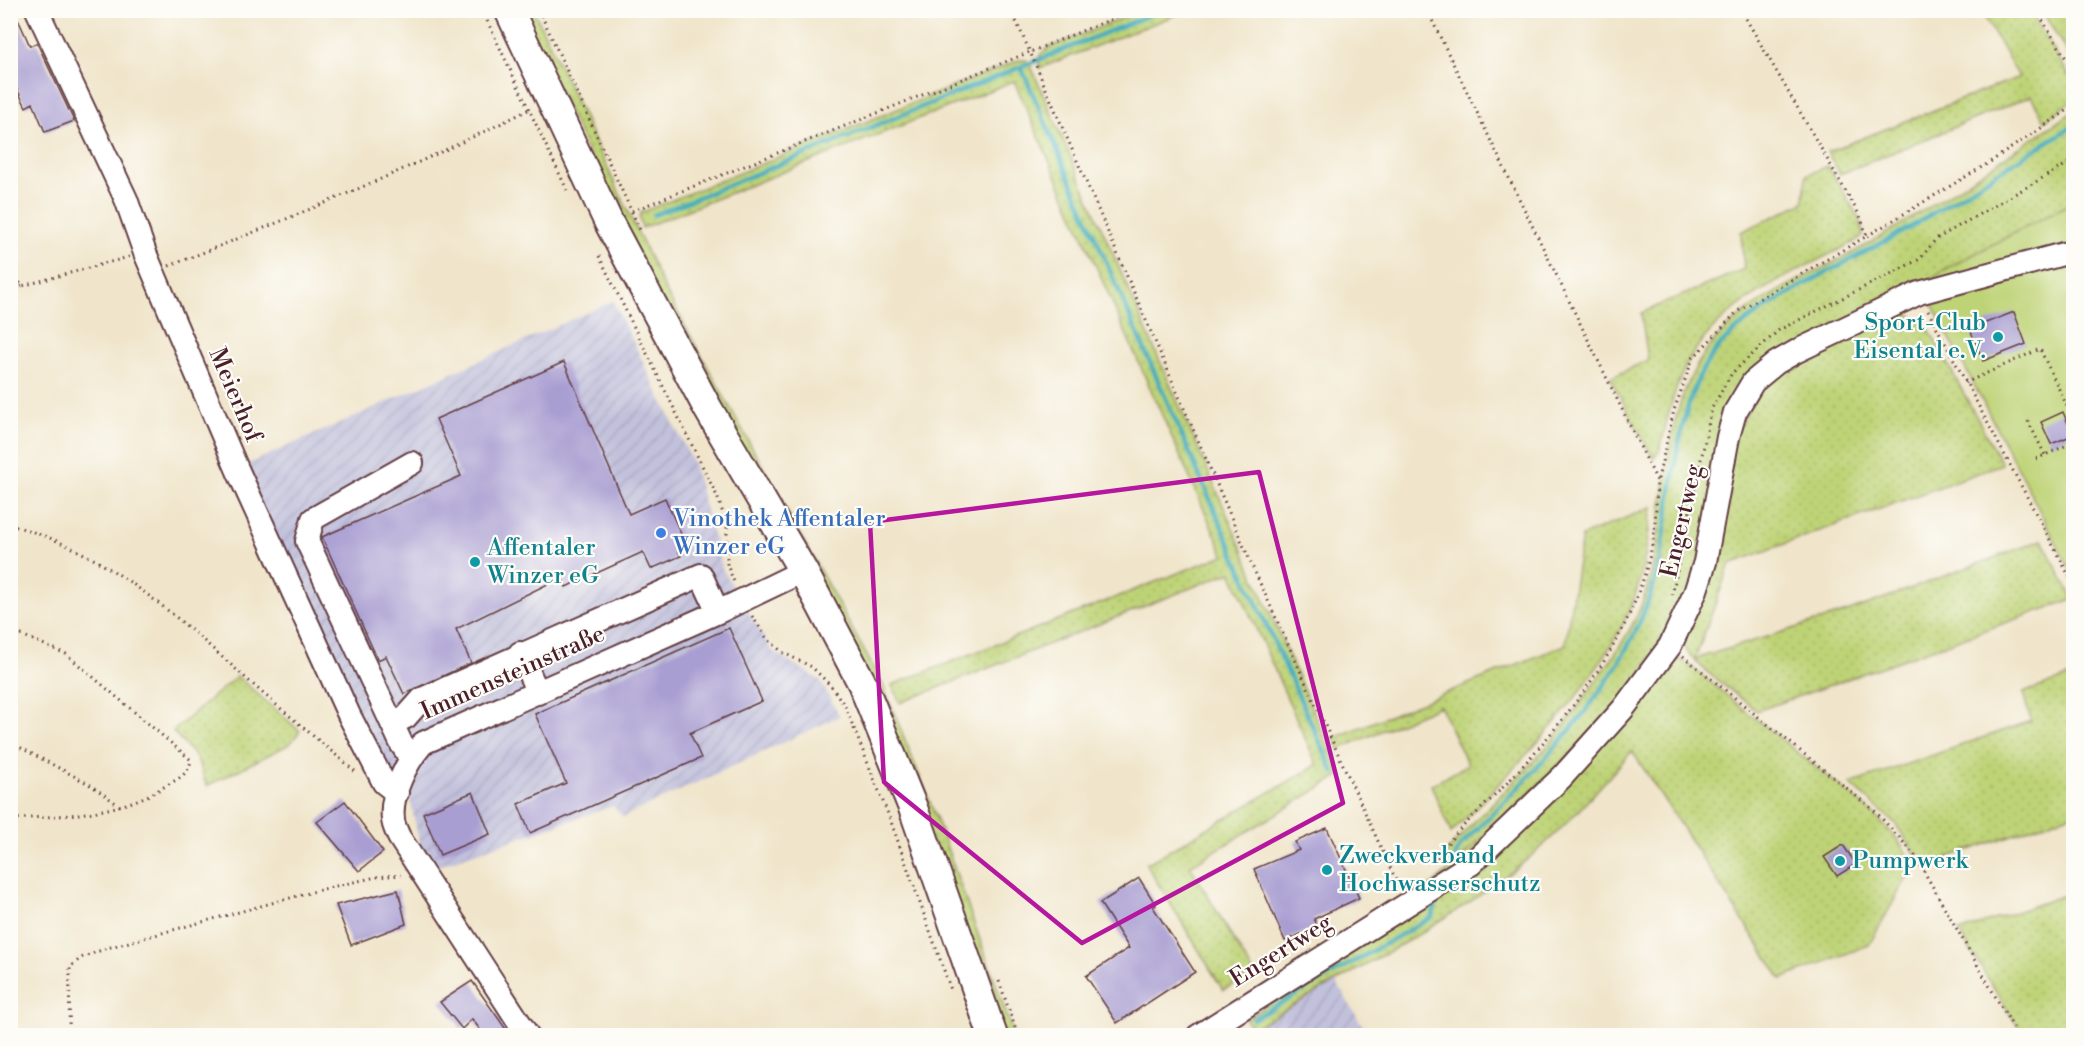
<svg xmlns="http://www.w3.org/2000/svg" width="2084" height="1046" viewBox="0 0 2084 1046" font-family="'Libre Bodoni',serif">
  <style>
    .industrial { fill: url(#industrial-furrows) }
    .grass { fill: url(#grass-dots); stroke: #847950; stroke-width: 1.5 }
    .pitch { fill: #bed376; stroke: #847950; stroke-width: 1.5 }
    .lines { fill: none; stroke-linecap: round; stroke-linejoin: round }
    .stream { stroke: #40adbe; stroke-width: 4.5 }
    .building { fill: #a99ed2 }
    .minor-casing { stroke: #633d43; stroke-width: 26 }
    .major-casing { stroke: #633d43; stroke-width: 32 }
    .path { stroke: #633d43; stroke-width: 3; stroke-dasharray: 1.5 4.5; stroke-linecap: butt }
    .minor { stroke: #fff; stroke-width: 22 }
    .major { stroke: #fff; stroke-width: 28 }
    .marked { fill: none; stroke: #b5179e; stroke-width: 4.5; stroke-linejoin: round }
    .culture-dot { fill: #0f9aa8; stroke: #fdfcf7; stroke-width: 2 }
    .shop-dot { fill: #3f7fe0; stroke: #fdfcf7; stroke-width: 2 }
    .labels { text-anchor: middle; dominant-baseline: central; stroke-width: 4.5; stroke-linejoin: round; paint-order: stroke }
    .culture-label { font-size: 24px; fill: #0d838f; stroke: #fdfcf7; text-anchor: start }
    .street-label { font-size: 24px; fill: #4a1f2b; stroke: #fdfcf7 }
    .shop-label { font-size: 24px; fill: #366cbe; stroke: #fdfcf7; text-anchor: start }
  </style>
  <defs>
    <pattern id="industrial-furrows" width="10" height="10" patternUnits="userSpaceOnUse" patternTransform="scale(1.5)"><rect width="10" height="10" fill="#c2c1dc"/><path d="M-1 1l2-2M0 10L10 0M9 11l2-2" fill="none" stroke="#a8a5bd"/></pattern>
    <pattern id="grass-dots" width="8" height="8" patternUnits="userSpaceOnUse" patternTransform="scale(1.5)"><rect width="8" height="8" fill="#bed376"/><path d="M2 2h.1M6 6h.1" fill="none" stroke="#a5b566" stroke-width="1.8" stroke-linecap="round"/></pattern>
  </defs>
  <rect width="100%" height="100%" fill="#fdfcf7"/>
  <filter id="ink" filterUnits="userSpaceOnUse"><feTurbulence type="fractalNoise" baseFrequency=".0167" numOctaves="2"/><feDisplacementMap in="SourceGraphic" scale="12" xChannelSelector="R" yChannelSelector="G"/><feConvolveMatrix kernelMatrix="1 2 1 2 8 2 1 2 1" color-interpolation-filters="sRGB"/></filter>
  <filter id="wash" filterUnits="userSpaceOnUse"><feTurbulence type="fractalNoise" baseFrequency=".008" numOctaves="4" result="noise"/><feDisplacementMap in="SourceGraphic" scale="24" xChannelSelector="R" yChannelSelector="G"/><feGaussianBlur stdDeviation="1.35" result="paint"/><feColorMatrix in="noise" values="0 0 0 0 0 0 0 0 0 0 0 0 0 0 0 0 0 1.4 0 .05"/><feComposite in="paint" operator="in"/></filter>
  <g filter="url(#wash)">
    <rect width="100%" height="100%" fill="#f0e5ca"/>
    <path class="industrial" d="M613,301L693,463L722,568L772,651L820,680L840,716L623,817L613,806L437,866L423,859L409,794L383,771L241,467Z
      M1335,980L1368,1035L1254,1036L1251,1030Z"/>
    <path class="grass" d="M1143,10L1186,11L1040,68C1037,58 1039,54 1048,48Z
      M521,11H534L662,284L883,685L936,817L1014,1035H1003L937,851L658,299Z
      M1981,11H2030L2073,82V100L2045,121L2031,96L1840,174L1827,152L2019,77Z
      M2042,11H2073V62Z
      M1019,60H1026L1030,64L1341,775L1190,866L1254,974L1223,990L1146,864L1317,765L1231,572L900,703L892,685L1224,555L1014,81L642,228L639,217L642,212Z
      M2073,112V202L1942,271L1922,285L1748,382L1693,584L1625,701L1455,870L1444,855C1479,813 1522,777 1557,735C1571,718 1583,699 1596,681C1612,659 1628,636 1639,611C1673,529 1652,428 1705,353C1741,301 1807,278 1861,248C1934,206 2003,158 2073,112Z
      M1828,166L1860,220L1863,233L1860,239C1803,269 1731,296 1694,352C1674,381 1668,419 1659,452L1653,458L1610,378L1648,360L1641,313L1744,269L1741,232L1804,202L1806,175Z
      M1908,313L1929,329L2002,464L1730,564L1695,659L1847,612L2042,540L2073,599L1757,711C1737,694 1685,661 1680,637L1732,438L1767,379L1890,316Z
      M1652,507C1648,536 1645,568 1635,596C1605,680 1513,770 1451,833L1431,785L1468,765L1440,706L1339,749L1334,738L1565,645L1582,536Z
      M1673,658L1684,661L1873,813L1897,839L1914,865L1869,945L1781,979L1632,751C1595,793 1558,836 1513,871C1433,933 1338,978 1251,1030L1246,1019L1395,920Z
      M2073,675V814L1923,866L1895,823L1850,784L2031,721L2023,693Z
      M237,676L300,731L290,744L207,786L197,759L173,731Z
      M2073,892V1035H2023L1959,932Z"/>
    <path class="pitch" d="M2073,202V575L1922,285L1942,271Z"/>
    <g class="lines">
      <path class="stream" d="M1021,67L1229,543L1334,773
        M654,215L1162,10
        M1453,862L1460,846C1539,766 1632,681 1658,568C1672,508 1674,417 1706,364C1740,307 1849,264 1907,229C1963,195 2017,159 2074,126
        M1253,1019L1432,917L1437,900
        M1224,1036L1229,1033"/>
    </g>
    <g id="blocks">
      <path class="building" d="M10,10H14L30,46L37,43L74,121L45,132L33,103L26,107L10,75Z
        M2014,312L2026,344L1983,361L1970,329Z
        M564,362L629,514L665,498L685,543L676,546L681,556L651,569L643,552L566,587L562,577L456,629L471,663L404,694L386,656L378,660L322,537L461,476L436,419Z
        M2063,412L2073,435L2051,444L2041,422Z
        M729,628L762,701L690,733L701,758L530,833L518,804L566,783L535,714Z
        M473,792L490,834L440,855L423,813Z
        M345,801L383,852L359,871L317,822Z
        M1327,828L1359,898L1314,919L1317,927L1285,941L1254,869L1299,850L1295,842Z
        M1843,845L1856,864L1837,876L1824,857Z
        M1139,878L1156,905L1153,907L1195,972L1117,1023L1086,976L1129,948L1100,903Z
        M398,890L406,924L351,945L336,905Z
        M472,981L510,1035H484L472,1019L462,1029L440,1002Z"/>
    </g>
  </g>
  <g filter="url(#ink)">
    <use href="#blocks" fill-opacity="0" stroke="#633d43" stroke-width="1.5"/>
    <g class="lines">
      <defs>
        <path id="minor" d="M37,10L126,199L145,253L238,471L349,715L384,783L397,793
          M520,653L538,693
          M392,724L406,717L422,699L701,575L718,612
          M410,757L402,745L307,541L313,519L412,463
          M528,1036L399,837C397,832 393,825 393,819C390,794 407,761 423,743L718,612L803,571
          M1198,1036L1471,864L1562,777L1623,709L1670,646L1695,593L1705,562L1728,437L1735,412L1753,382L1776,363L1797,351L1919,293L2074,251"/>
        <path id="major" d="M509,10L609,223L707,407L803,571L862,683L913,808L993,1036"/>
      </defs>
      <use href="#minor" class="minor-casing"/>
      <use href="#major" class="major-casing"/>
      <path class="path" d="M482,10L567,190
        M539,10L641,232
        M1011,10L1030,52L1134,10
        M1427,10L1657,481C1656,500 1656,521 1653,540C1636,635 1572,712 1509,781C1483,809 1452,832 1432,865
        M2036,10L2074,71
        M2068,10L2074,20
        M632,211L1030,52L1254,570L1399,887
        M1867,236L1987,164L2074,106
        M599,256L717,496L727,525V565L735,584
        M169,266C291,218 411,169 528,110
        M10,267L22,286L129,257
        M10,291L22,286
        M1928,311L2074,585
        M1965,383L2040,349L2074,421
        M2028,421L2045,455
        M2036,459L2074,442
        M1658,479L1674,410L1693,358L1738,311L1867,236L1860,216L1741,10
        M10,525C107,550 177,617 249,681C284,712 321,742 357,773
        M1672,595L1712,408L1732,373L1779,330L1920,259L1936,239L2074,160
        M752,616L766,637L782,652L812,667L831,686L845,706L890,819L951,990
        M10,630L66,654L191,760C189,774 178,779 167,785C120,815 65,816 10,819
        M1683,656L1876,812L1914,854L2018,1036
        M10,742L89,784L120,806
        M999,981L1018,1036
        M69,1036L70,967L81,958L107,948L323,889L376,877L401,875"/>
      <use href="#minor" class="minor"/>
      <use href="#major" class="major"/>
    </g>
  </g>
  <path class="marked" d="M1259,472L1343,803L1082,943L884,782L870,522Z"/>
  <g class="culture-dot">
    <circle cx="1998" cy="337" r="6"/>
    <circle cx="475" cy="562" r="6"/>
    <circle cx="1840" cy="861" r="6"/>
    <circle cx="1327" cy="870" r="6"/>
  </g>
  <circle class="shop-dot" cx="661" cy="533" r="6"/>
  <g class="labels">
    <g class="culture-label">
      <text x="1986" y="323" text-anchor="end">Sport-Club<tspan x="1986" dy="28">Eisental e.V.</tspan></text>
      <text x="487" y="548">Affentaler<tspan x="487" dy="28">Winzer eG</tspan></text>
      <text x="1339" y="856">Zweckverband<tspan x="1339" dy="28">Hochwasserschutz</tspan></text>
      <text x="1852" y="861">Pumpwerk</text>
    </g>
    <g class="street-label">
      <text transform="translate(235 395) rotate(67)">Meierhof</text>
      <text transform="translate(1682 521) rotate(-77)">Engertweg</text>
      <text transform="translate(513 673) rotate(-24)">Immensteinstraße</text>
      <text transform="translate(1281 951) rotate(-32)">Engertweg</text>
    </g>
    <g class="shop-label">
      <text x="673" y="519">Vinothek Affentaler<tspan x="673" dy="28">Winzer eG</tspan></text>
    </g>
  </g>
  <rect width="2084" height="1046" fill="none" stroke="#fdfcf7" stroke-width="36"/>
</svg>
